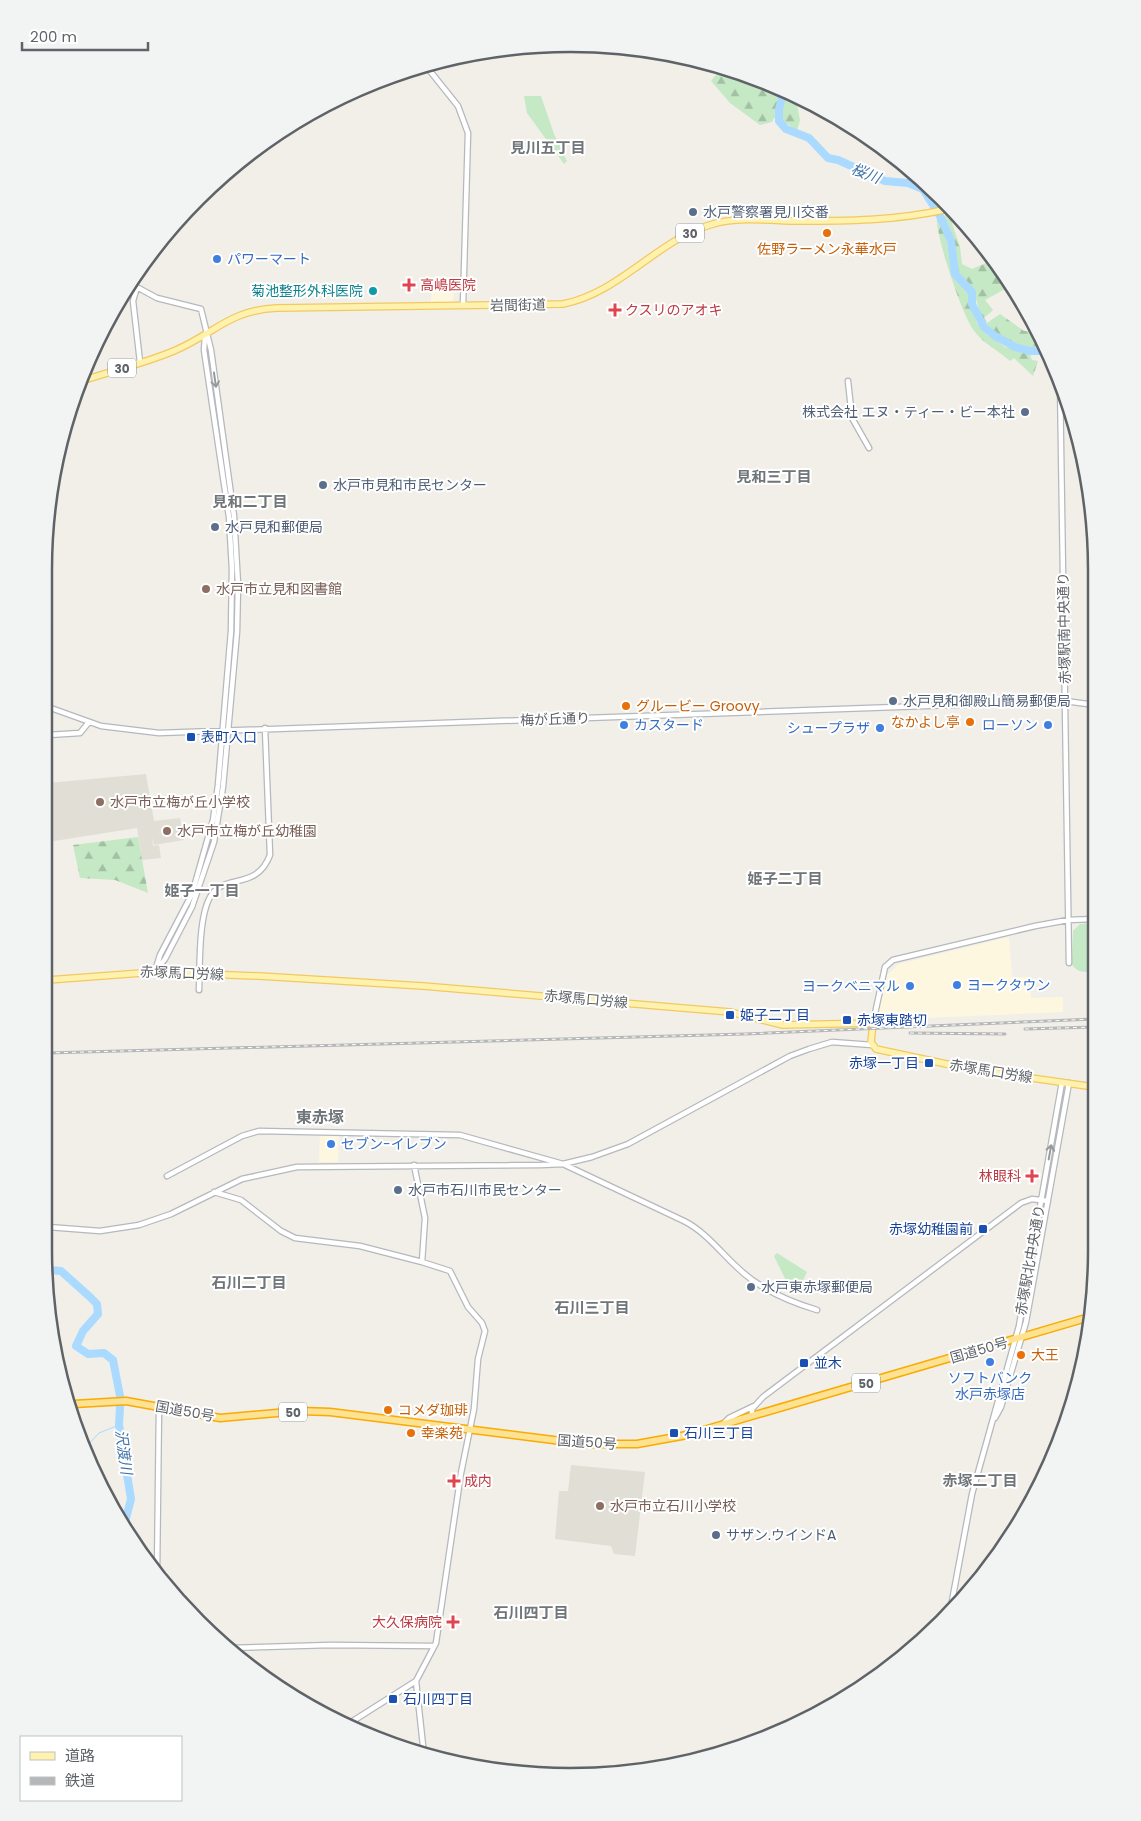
<svg xmlns="http://www.w3.org/2000/svg" width="1141" height="1821" viewBox="0 0 1141 1821" font-family="Poppins,'Noto Sans JP',sans-serif">
  <style>
    .commercial { fill: #fef7e0 }
    .education { fill: #e1ded6 }
    .green { fill: #c5e8c5 }
    .forest { fill: url(#forest-firs) }
    .lines { fill: none; stroke-linecap: round; stroke-linejoin: round }
    .stream { stroke: #aadaff; stroke-width: 1 }
    .river { stroke: #aadaff; stroke-width: 8 }
    .minor-casing { stroke: #b5b8bc; stroke-width: 7 }
    .major-casing { stroke: #f2c960; stroke-width: 8 }
    .highway-casing { stroke: #f9ab00; stroke-width: 9 }
    .minor { stroke: #fff; stroke-width: 4.5 }
    .major { stroke: #fff2af; stroke-width: 5.5 }
    .highway { stroke: #fde293; stroke-width: 6 }
    .rail-casing { stroke: #b6b7b8; stroke-width: 3 }
    .rail { stroke: #fff; stroke-width: 1; stroke-dasharray: 4; stroke-linecap: butt }
    .oneway { stroke: #979a9d }
    .service-dot { fill: #5c6f8a; stroke: #fff; stroke-width: 2 }
    .food-dot { fill: #e8710a; stroke: #fff; stroke-width: 2 }
    .shop-dot { fill: #3f7fe0; stroke: #fff; stroke-width: 2 }
    .health-dot { fill: #e0444e; stroke: #fff; stroke-width: 2 }
    .culture-dot { fill: #0f9aa8; stroke: #fff; stroke-width: 2 }
    .education-dot { fill: #8d6e63; stroke: #fff; stroke-width: 2 }
    .transit-dot { fill: #1a4fb4; stroke: #fff; stroke-width: 2 }
    .labels { text-anchor: middle; dominant-baseline: central; stroke-width: 4; stroke-linejoin: round; paint-order: stroke }
    .shield { fill: #fff; stroke: #8f9295; stroke-width: 1 }
    .shield-label { font-size: 12px; font-weight: bold; fill: #5f6368 }
    .service-label { font-size: 14px; fill: #4e5e75; stroke: #fff; text-anchor: start }
    .food-label { font-size: 14px; fill: #c56008; stroke: #fff; text-anchor: start }
    .shop-label { font-size: 14px; fill: #366cbe; stroke: #fff; text-anchor: start }
    .health-label { font-size: 14px; fill: #be3a42; stroke: #fff; text-anchor: start }
    .culture-label { font-size: 14px; fill: #0d838f; stroke: #fff; text-anchor: end }
    .street-label { font-size: 14px; fill: #5f6368; stroke: #fff }
    .education-label { font-size: 14px; fill: #785e54; stroke: #fff; text-anchor: start }
    .transit-label { font-size: 14px; fill: #164399; stroke: #fff; text-anchor: start }
    .neighbourhood-label { font-size: 15px; font-weight: bold; fill: #70757a; stroke: #fff }
    .water-label { font-size: 15px; font-style: italic; fill: #4174aa; stroke: #fff }
    .quarter-label { font-size: 16px; font-weight: bold; fill: #70757a; stroke: #fff }
    .rim { fill: none; stroke: #5f6368; stroke-width: 2.5 }
  </style>
  <defs>
    <pattern id="forest-firs" width="22" height="20" patternUnits="userSpaceOnUse" patternTransform="scale(1.25)"><rect width="22" height="20" fill="#c5e8c5"/><path d="M5 1l3.5 6h-7zM16 11l3.5 6h-7z" fill="#a3c0a4"/></pattern>
  </defs>
  <rect width="100%" height="100%" fill="#f1efe8"/>
  <path class="commercial" d="M432,286L454,287L453,302H431Z
    M1009,937L1012,977H1028V992H1031V998L1063,997V1012L881,1020L878,1015L887,975L899,964Z
    M320,1133H339L338,1162H319Z"/>
  <path class="education" d="M146,774L154,821L180,818L184,840L154,845L152,837L153,846L159,845L161,858L142,860L137,828L48,842V783Z
    M571,1465L645,1472L635,1556L614,1554L611,1546L555,1539L559,1491H568Z"/>
  <path class="green" d="M524,96H541L554,134L567,161L564,164L527,113Z
    M1094,923V972C1086,972 1076,973 1072,964L1073,931L1080,924Z
    M777,1253L807,1272L799,1288L791,1291L774,1256Z"/>
  <path class="forest" d="M722,67L795,95L800,120L797,131L781,119L774,118L772,122L760,125L730,103L711,81Z
    M949,214L960,247L962,264L972,269L993,260V258L1012,288L1005,289L985,300L993,310L984,318L987,323L1000,314L1024,331L1040,332L1045,346L1033,348L1012,343L998,335L987,324L981,317L973,288L958,273L954,259V242L943,216Z
    M937,217L946,236L951,270L968,292L970,306L977,323L986,334L1005,347L1030,354L1032,360L1038,361L1033,376L1014,358L1010,361C999,351 984,344 975,332C963,319 934,231 937,217Z
    M138,837L148,893L115,880L80,878L73,845Z"/>
  <g class="lines">
    <path class="stream" d="M85,1448L99,1433L119,1425"/>
    <path class="river" d="M784,91L779,109V121L786,129L809,138L828,158L838,160L885,181L908,183L923,189L940,216L951,241L955,274L972,292V304L984,327L995,336L1015,347L1030,351H1040L1047,348
      M48,1270L61,1271L90,1297L97,1304L98,1314L83,1331L76,1346L88,1354L104,1353L113,1360L120,1396
      M120,1407L119,1425L131,1499L124,1526"/>
    <defs>
      <path id="minor" d="M426,66L458,106L468,133L463,305
        M133,285L157,298L201,309L211,350L234,516L238,584L237,632L223,787L214,842L192,907L165,959L155,972
        M137,287L133,301L140,362
        M848,381L852,418L869,448
        M1060,382L1069,963
        M48,707L101,726L159,733L1065,701L1095,705
        M48,735L80,733L89,722
        M155,971L160,955L192,894L213,820L218,785L231,631L232,569L229,517L204,350L205,336
        M199,990C200,966 198,913 212,894C226,874 257,890 270,855L265,728
        M873,1023L885,967L893,960L1035,926L1068,920L1094,919
        M167,1176L242,1136L259,1131L460,1135L563,1164L684,1221C706,1232 721,1253 739,1269C760,1289 790,1302 817,1310
        M214,1192L241,1200L281,1231L295,1238L360,1246L422,1262
        M48,1227L100,1231L139,1225L171,1214L242,1179L297,1167L541,1165L563,1164L592,1157L628,1144L790,1056L809,1049L832,1042L872,1045
        M752,1415V1409L763,1397L1021,1203L1032,1199L1048,1201
        M995,1418L1001,1407L1026,1322L1069,1083
        M723,1424L729,1418L754,1406
        M157,1573L159,1407
        M950,1612L972,1494L1019,1326L1062,1082
        M227,1648L330,1645L433,1646
        M416,1681L424,1755
        M345,1726L416,1681L436,1643L461,1473L474,1409L478,1359L485,1331L482,1323L468,1307L450,1271L422,1262L425,1218L414,1165"/>
      <path id="major" d="M81,381C112,371 146,363 176,350C215,333 230,310 277,308L563,304C620,293 658,239 713,224C738,217 767,220 793,221C846,221 896,221 948,209
        M48,980L155,972L259,976L423,986L730,1012L783,1025L873,1023L871,1042L876,1049L970,1069L1094,1087"/>
      <path id="highway" d="M67,1401L74,1404L126,1401L220,1418L300,1411L330,1412L585,1444H637L687,1435L1093,1316"/>
    </defs>
    <use href="#minor" class="minor-casing"/>
    <use href="#major" class="major-casing"/>
    <use href="#highway" class="highway-casing"/>
    <use href="#minor" class="minor"/>
    <use href="#major" class="major"/>
    <use href="#highway" class="highway"/>
    <defs>
      <path id="rail" d="M1025,1029L1094,1027
        M910,1033L1005,1034
        M48,1053L745,1034L1094,1019"/>
    </defs>
    <use href="#rail" class="rail-casing"/>
    <use href="#rail" class="rail"/>
  </g>
  <defs><path id="oneway-shaft" d="M-6 0H5M1.5-3L5.5 0L1.5 3" fill="none" stroke-width="1.6" stroke-linecap="round" stroke-linejoin="round" transform="scale(1.25)"/></defs>
  <g class="oneway">
    <use href="#oneway-shaft" transform="translate(215 380) rotate(82)"/>
    <use href="#oneway-shaft" transform="translate(1050 1152) rotate(-80)"/>
  </g>
  <g class="service-dot">
    <circle cx="693" cy="212" r="5"/>
    <circle cx="1025" cy="412" r="5"/>
    <circle cx="323" cy="485" r="5"/>
    <circle cx="215" cy="527" r="5"/>
    <circle cx="893" cy="701" r="5"/>
    <circle cx="398" cy="1190" r="5"/>
    <circle cx="751" cy="1287" r="5"/>
    <circle cx="716" cy="1535" r="5"/>
  </g>
  <g class="food-dot">
    <circle cx="827" cy="233" r="5"/>
    <circle cx="626" cy="706" r="5"/>
    <circle cx="970" cy="722" r="5"/>
    <circle cx="1021" cy="1355" r="5"/>
    <circle cx="388" cy="1410" r="5"/>
    <circle cx="411" cy="1433" r="5"/>
  </g>
  <g class="shop-dot">
    <circle cx="217" cy="259" r="5"/>
    <circle cx="624" cy="725" r="5"/>
    <circle cx="1048" cy="725" r="5"/>
    <circle cx="880" cy="728" r="5"/>
    <circle cx="957" cy="985" r="5"/>
    <circle cx="910" cy="986" r="5"/>
    <circle cx="331" cy="1144" r="5"/>
    <circle cx="990" cy="1362" r="5"/>
  </g>
  <g class="health-dot">
    <path d="M406.5 277.5h5v5h5v5h-5v5h-5v-5h-5v-5h5z"/>
    <path d="M612.5 302.5h5v5h5v5h-5v5h-5v-5h-5v-5h5z"/>
    <path d="M1029.5 1168.5h5v5h5v5h-5v5h-5v-5h-5v-5h5z"/>
    <path d="M451.5 1473.5h5v5h5v5h-5v5h-5v-5h-5v-5h5z"/>
    <path d="M450.5 1614.5h5v5h5v5h-5v5h-5v-5h-5v-5h5z"/>
  </g>
  <circle class="culture-dot" cx="373" cy="291" r="5"/>
  <g class="education-dot">
    <circle cx="206" cy="589" r="5"/>
    <circle cx="100" cy="802" r="5"/>
    <circle cx="167" cy="831" r="5"/>
    <circle cx="600" cy="1506" r="5"/>
  </g>
  <g class="transit-dot">
    <rect x="186" y="732" width="10" height="10" rx="2.5"/>
    <rect x="725" y="1010" width="10" height="10" rx="2.5"/>
    <rect x="842" y="1015" width="10" height="10" rx="2.5"/>
    <rect x="924" y="1058" width="10" height="10" rx="2.5"/>
    <rect x="978" y="1224" width="10" height="10" rx="2.5"/>
    <rect x="799" y="1358" width="10" height="10" rx="2.5"/>
    <rect x="669" y="1428" width="10" height="10" rx="2.5"/>
    <rect x="388" y="1694" width="10" height="10" rx="2.5"/>
  </g>
  <g class="labels">
    <g class="shield">
      <rect x="676" y="223.5" width="28" height="19" rx="4"/>
      <rect x="108" y="358.5" width="28" height="19" rx="4"/>
      <rect x="852" y="1373.5" width="28" height="19" rx="4"/>
      <rect x="279" y="1402.5" width="28" height="19" rx="4"/>
    </g>
    <g class="shield-label">
      <text x="690" y="233">30</text>
      <text x="122" y="368">30</text>
      <text x="866" y="1383">50</text>
      <text x="293" y="1412">50</text>
    </g>
    <g class="service-label">
      <text x="703" y="212">水戸警察署見川交番</text>
      <text x="1015" y="412" text-anchor="end">株式会社 エヌ・ティー・ビー本社</text>
      <text x="333" y="485">水戸市見和市民センター</text>
      <text x="225" y="527">水戸見和郵便局</text>
      <text x="903" y="701">水戸見和御殿山簡易郵便局</text>
      <text x="408" y="1190">水戸市石川市民センター</text>
      <text x="761" y="1287">水戸東赤塚郵便局</text>
      <text x="726" y="1535">サザン.ウインドA</text>
    </g>
    <g class="food-label">
      <text x="827" y="249" text-anchor="middle">佐野ラーメン永華水戸</text>
      <text x="636" y="706">グルービー Groovy</text>
      <text x="960" y="722" text-anchor="end">なかよし亭</text>
      <text x="1031" y="1355">大王</text>
      <text x="398" y="1410">コメダ珈琲</text>
      <text x="421" y="1433">幸楽苑</text>
    </g>
    <g class="shop-label">
      <text x="227" y="259">パワーマート</text>
      <text x="634" y="725">カスタード</text>
      <text x="1038" y="725" text-anchor="end">ローソン</text>
      <text x="870" y="728" text-anchor="end">シュープラザ</text>
      <text x="967" y="985">ヨークタウン</text>
      <text x="900" y="986" text-anchor="end">ヨークベニマル</text>
      <text x="341" y="1144">セブン-イレブン</text>
      <text x="990" y="1378" text-anchor="middle">ソフトバンク<tspan x="990" dy="16">水戸赤塚店</tspan></text>
    </g>
    <g class="health-label">
      <text x="420" y="285">高嶋医院</text>
      <text x="625" y="310">クスリのアオキ</text>
      <text x="1021" y="1176" text-anchor="end">林眼科</text>
      <text x="464" y="1481">成内</text>
      <text x="442" y="1622" text-anchor="end">大久保病院</text>
    </g>
    <g class="culture-label">
      <text x="363" y="291">菊池整形外科医院</text>
    </g>
    <g class="street-label">
      <text transform="translate(518 305) rotate(-1)">岩間街道</text>
      <text transform="translate(1064 628) rotate(-91)">赤塚駅南中央通り</text>
      <text transform="translate(555 719) rotate(-2)">梅が丘通り</text>
      <text transform="translate(182 973) rotate(2)">赤塚馬口労線</text>
      <text transform="translate(586 999) rotate(5)">赤塚馬口労線</text>
      <text transform="translate(991 1071) rotate(9)">赤塚馬口労線</text>
      <text transform="translate(1030 1260) rotate(-80)">赤塚駅北中央通り</text>
      <text transform="translate(979 1350) rotate(-16)">国道50号</text>
      <text transform="translate(185 1411) rotate(10)">国道50号</text>
      <text transform="translate(587 1442) rotate(4)">国道50号</text>
    </g>
    <g class="education-label">
      <text x="216" y="589">水戸市立見和図書館</text>
      <text x="110" y="802">水戸市立梅が丘小学校</text>
      <text x="177" y="831">水戸市立梅が丘幼稚園</text>
      <text x="610" y="1506">水戸市立石川小学校</text>
    </g>
    <g class="transit-label">
      <text x="201" y="737">表町入口</text>
      <text x="740" y="1015">姫子二丁目</text>
      <text x="857" y="1020">赤塚東踏切</text>
      <text x="919" y="1063" text-anchor="end">赤塚一丁目</text>
      <text x="973" y="1229" text-anchor="end">赤塚幼稚園前</text>
      <text x="814" y="1363">並木</text>
      <text x="684" y="1433">石川三丁目</text>
      <text x="403" y="1699">石川四丁目</text>
    </g>
    <g class="neighbourhood-label">
      <text x="548" y="147">見川五丁目</text>
      <text x="774" y="476">見和三丁目</text>
      <text x="250" y="501">見和二丁目</text>
      <text x="785" y="878">姫子二丁目</text>
      <text x="202" y="890">姫子一丁目</text>
      <text x="249" y="1282">石川二丁目</text>
      <text x="592" y="1307">石川三丁目</text>
      <text x="980" y="1480">赤塚二丁目</text>
      <text x="531" y="1612">石川四丁目</text>
    </g>
    <g class="water-label">
      <text transform="translate(866 173) rotate(21)">桜川</text>
      <text transform="translate(124 1452) rotate(82)">沢渡川</text>
    </g>
    <g class="quarter-label">
      <text x="320" y="1117">東赤塚</text>
    </g>
  </g>
  <path d="M0 0H1141V1821H0ZM570 52H570A518 518 0 0 1 1088 570V1250A518 518 0 0 1 570 1768H570A518 518 0 0 1 52 1250V570A518 518 0 0 1 570 52Z" fill="#f2f3f3" fill-rule="evenodd"/>
  <path class="rim" d="M570 52H570A518 518 0 0 1 1088 570V1250A518 518 0 0 1 570 1768H570A518 518 0 0 1 52 1250V570A518 518 0 0 1 570 52Z"/>
  <rect x="20" y="1736" width="162" height="65" fill="#ffffff" stroke="#bfc1c3"/>
  <rect x="30" y="1752" width="25" height="8" fill="#fff2af" stroke="#bfc1c3"/>
  <text x="65" y="1761" font-size="15" fill="#5f6368">道路</text>
  <rect x="30" y="1777" width="25" height="8" fill="#b6b7b8" stroke="#bfc1c3"/>
  <text x="65" y="1786" font-size="15" fill="#5f6368">鉄道</text>
  <path d="M22 42v8h126v-8" fill="none" stroke="#5f6368" stroke-width="2.5"/>
  <text x="30" y="42" font-size="15" fill="#5f6368" stroke="#ffffff" stroke-width="4" paint-order="stroke">200 m</text>
</svg>
